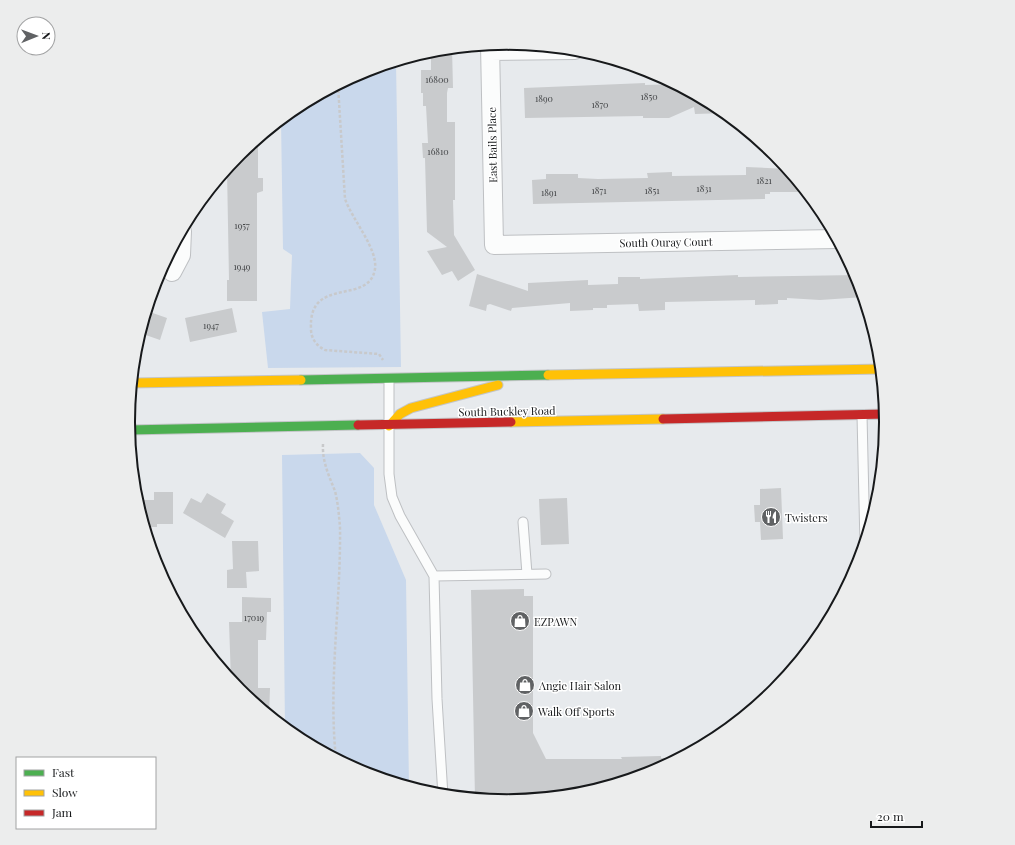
<svg xmlns="http://www.w3.org/2000/svg" width="1015" height="845" viewBox="0 0 1015 845" font-family="'Playfair Display',serif">
  <style>
    .green { fill: #c9d8ec }
    .building { fill: #c9cbcd }
    .lines { fill: none; stroke-linecap: round; stroke-linejoin: round }
    .lane-casing { stroke: #bec0c3; stroke-width: 11 }
    .street-casing { stroke: #bec0c3; stroke-width: 20 }
    .fast-casing { stroke: #c3c5c7; stroke-width: 11 }
    .slow-casing { stroke: #c3c5c7; stroke-width: 11 }
    .jam-casing { stroke: #c3c5c7; stroke-width: 11 }
    .path { stroke: #c8c9cb; stroke-width: 2.5; stroke-dasharray: 3 2; stroke-linecap: butt }
    .lane { stroke: #fbfcfc; stroke-width: 9 }
    .street { stroke: #fbfcfc; stroke-width: 18 }
    .fast { stroke: #4caf50; stroke-width: 9 }
    .slow { stroke: #ffc107; stroke-width: 9 }
    .jam { stroke: #c62828; stroke-width: 9 }
    .labels { text-anchor: middle; dominant-baseline: central; stroke-width: 3; stroke-linejoin: round; paint-order: stroke }
    .number-label { font-size: 9px; fill: #444648 }
    .street-label { font-size: 11px; fill: #17191b; stroke: #fff }
    .poi-label { font-size: 11px; fill: #17191b; stroke: #fff; text-anchor: start }
    .rim { fill: none; stroke: #17191b; stroke-width: 2 }
  </style>
  <rect width="100%" height="100%" fill="#e7eaed"/>
  <path class="green" d="M396,62L401,367L268,368L262,312L290,309L292,255L283,249L281,120C314,93 355,74 396,62Z
    M360,453L374,468V505L406,580L409,787C366,774 321,758 285,729L282,455Z"/>
  <path class="building" d="M452,48L453,88H448L447,93V122H455V200H453L454,235L475,270L458,281L452,271L442,275L427,251L447,247L427,232L425,158H423L422,143H428L426,106H423V93H421V70H431V51Z
    M645,83V85L676,84L719,107L726,113L695,114L694,107L669,118H643V116L525,118L524,88Z
    M258,139V178H263V191L257,193V301H227V280H229L227,169L239,154Z
    M746,167L788,169L807,192H770V194H765V199L533,204L532,180L546,179V174H578V178L598,179L648,178L647,173L672,172V176L746,175Z
    M477,274L528,291V283L588,280V285L618,284V277H640V279L738,275V277L857,275L864,297L820,300L787,298V300H778V304L755,305V300L665,302V310L639,311L638,304L607,305V308H593V310L570,311V303L512,308L511,311L490,304L487,305L486,311L469,306Z
    M232,308L237,332L190,342L185,318Z
    M147,311L167,318L160,340L140,333Z
    M781,488L783,539L761,540L760,522H755L754,505H760V489Z
    M154,492H173V524H157V527H145L136,500H154Z
    M207,493L226,504L221,513L234,521L225,538L183,513L191,498L201,503Z
    M567,498L569,544L541,545L539,499Z
    M232,541H258L259,571L246,572L247,588H227V570L233,569Z
    M524,589V596H533V733L546,759H622L621,757L661,756V758H682L653,773L581,795L507,802L475,799L471,590Z
    M242,597L271,598V612H267L266,640H258V688H270L269,716L239,691L231,681L229,622H242Z"/>
  <g class="lines">
    <defs>
      <path id="lane" d="M389,379V474L392,497L400,516L434,576L437,699L443,796
        M862,415L865,546
        M523,522L527,574
        M434,576L546,574"/>
      <path id="street" d="M490,45L494,245L837,239
        M490,51L575,50
        M172,272L181,255L182,231"/>
      <path id="fast" d="M301,380L548,375
        M129,430L358,425"/>
      <path id="slow" d="M548,375L882,369
        M132,383L301,380
        M511,422L663,419
        M389,426L400,414L411,408L498,385"/>
      <path id="jam" d="M663,419L886,414
        M358,425L511,422"/>
    </defs>
    <use href="#lane" class="lane-casing"/>
    <use href="#street" class="street-casing"/>
    <use href="#fast" class="fast-casing"/>
    <use href="#slow" class="slow-casing"/>
    <use href="#jam" class="jam-casing"/>
    <path class="path" d="M338,85L345,199C352,219 378,249 375,269C369,306 308,275 311,329C311,339 317,346 325,350L379,354L383,360
      M323,444C322,461 329,476 335,491C338,503 339,515 340,527C341,605 328,682 336,759"/>
    <use href="#lane" class="lane"/>
    <use href="#street" class="street"/>
    <use href="#fast" class="fast"/>
    <use href="#slow" class="slow"/>
    <use href="#jam" class="jam"/>
  </g>
  <defs>
    <symbol id="restaurant-disc" viewBox="-11 -11 22 22"><circle r="9.5" fill="#606264" stroke="#fff"/><path d="M-5-6h1v4h1v-4h1v4h1v-4h1v5L-1.5 .5V6h-2V.5L-5-1ZM5-6V6H3V1.5H1.5Q1.5-4 5-6Z" fill="#fff"/></symbol>
    <symbol id="shop-disc" viewBox="-11 -11 22 22"><circle r="9.5" fill="#606264" stroke="#fff"/><path d="M-5-2.5h2.3a2.7 3.5 0 0 1 5.4 0H5L5.5 6h-11ZM-1.5-2.5h3a1.5 2.3 0 0 0-3 0Z" fill="#fff"/></symbol>
  </defs>
  <g fill-rule="evenodd">
    <use href="#restaurant-disc" x="760" y="506" width="22" height="22"/>
    <use href="#shop-disc" x="509" y="610" width="22" height="22"/>
    <use href="#shop-disc" x="514" y="674" width="22" height="22"/>
    <use href="#shop-disc" x="513" y="700" width="22" height="22"/>
  </g>
  <g class="labels">
    <g class="number-label">
      <text x="437" y="79">16800</text>
      <text x="649" y="96">1850</text>
      <text x="544" y="98">1890</text>
      <text x="600" y="104">1870</text>
      <text x="438" y="151">16810</text>
      <text x="764" y="180">1821</text>
      <text x="704" y="188">1831</text>
      <text x="599" y="190">1871</text>
      <text x="652" y="190">1851</text>
      <text x="549" y="192">1891</text>
      <text x="242" y="225">1957</text>
      <text x="242" y="266">1949</text>
      <text x="211" y="325">1947</text>
      <text x="254" y="617">17019</text>
    </g>
    <g class="street-label">
      <text transform="translate(492 145) rotate(-91)">East Bails Place</text>
      <text transform="translate(666 242) rotate(-1)">South Ouray Court</text>
      <text transform="translate(507 411) rotate(-1)">South Buckley Road</text>
    </g>
    <g class="poi-label">
      <text x="785" y="517">Twisters</text>
      <text x="534" y="621">EZPAWN</text>
      <text x="539" y="685">Angie Hair Salon</text>
      <text x="538" y="711">Walk Off Sports</text>
    </g>
  </g>
  <path d="M0 0H1015V845H0ZM135 422a372 372 0 1 1 744 0a372 372 0 1 1-744 0Z" fill="#eceded" fill-rule="evenodd"/>
  <path class="rim" d="M135 422a372 372 0 1 1 744 0a372 372 0 1 1-744 0Z"/>
  <rect x="16" y="757" width="140" height="72" fill="#ffffff" stroke="#a2a3a4"/>
  <rect x="24" y="770" width="20" height="6" fill="#4caf50" stroke="#a2a3a4"/>
  <text x="52" y="777" font-size="12" fill="#17191b">Fast</text>
  <rect x="24" y="790" width="20" height="6" fill="#ffc107" stroke="#a2a3a4"/>
  <text x="52" y="797" font-size="12" fill="#17191b">Slow</text>
  <rect x="24" y="810" width="20" height="6" fill="#c62828" stroke="#a2a3a4"/>
  <text x="52" y="817" font-size="12" fill="#17191b">Jam</text>
  <g transform="translate(36 36) rotate(89)"><circle r="19" fill="#ffffff" stroke="#a2a3a4"/>
  <path d="M0-3L7 15L0 10L-7 15Z" fill="#606264"/>
  <text y="-6" font-size="11" font-weight="bold" text-anchor="middle" fill="#17191b">N</text>
  </g>
  <path d="M871 821v6h51v-6" fill="none" stroke="#17191b" stroke-width="2"/>
  <text x="877" y="821" font-size="12" fill="#17191b" stroke="#ffffff" stroke-width="3" paint-order="stroke">20 m</text>
</svg>
